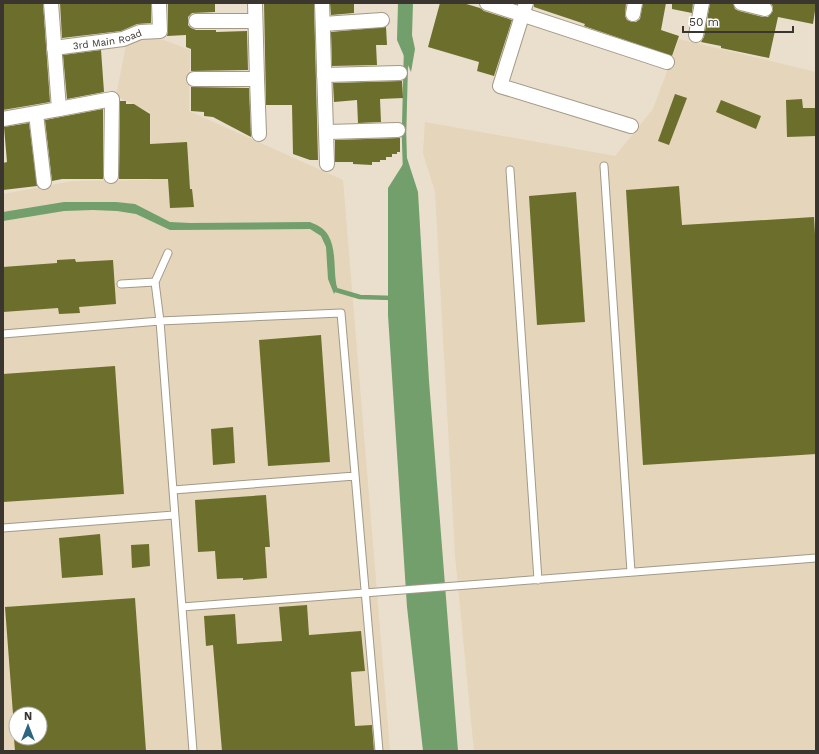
<svg xmlns="http://www.w3.org/2000/svg" width="819" height="754" viewBox="0 0 819 754" font-family="'Work Sans',sans-serif">
  <style>
    .built { fill: #e4d5bb; fill-rule: evenodd }
    .water { fill: #729f6b }
    .lines { fill: none; stroke-linecap: round; stroke-linejoin: round }
    .stream { stroke: #729f6b; stroke-width: 4.5 }
    .building { fill: #6b6f2b }
    .service-casing { stroke: #a39986; stroke-width: 9 }
    .minor-casing { stroke: #a39986; stroke-width: 16 }
    .service { stroke: #fff; stroke-width: 7 }
    .minor { stroke: #fff; stroke-width: 14 }
    .labels { text-anchor: middle; dominant-baseline: central; stroke-width: 4; stroke-linejoin: round; paint-order: stroke }
    .street-label { font-size: 10px; fill: #3a362f; stroke: #fff }
  </style>
  <rect width="100%" height="100%" fill="#eadfcc"/>
  <path class="built" d="M143,38L164,40L190,50L189,111L343,180L390,751H3V194L73,181L151,180L150,112L116,96L126,45ZM16,714H40V738H16Z
    M679,39L816,72V751H474L455,555L435,192L423,153L425,122L615,156L653,109Z"/>
  <path class="water" d="M398,3H413L412,35L415,49L411,72L397,40Z
    M407,158L418,192L429,381L458,751H423L407,607L388,315V188Z
    M64,202H116L135,204L170,222L190,223L310,222C317,225 324,228 328,235C337,250 333,271 337,288L334,294L328,279L326,247L321,236L310,229L170,230L136,214L117,211L93,210L64,211L3,221V212Z"/>
  <g class="lines">
    <path class="stream" d="M405,167L404,134L406,55
      M334,286L336,290L360,297L393,298"/>
  </g>
  <path class="building" d="M3,3H43L50,102L3,110Z
    M60,3H151V23L137,24L121,31L62,38Z
    M168,3H215V12L192,13L188,17V25L191,28L196,30H216V32L247,31L248,70L191,71V49L186,47V35L167,36L168,31Z
    M264,3L314,4L318,160H310L293,154L292,105H266Z
    M330,3H354V13L331,15Z
    M440,3H463L480,8L484,11L512,20L494,76L477,71L479,62L428,47Z
    M534,3H626L625,16L627,20L632,22H636L640,19L643,3H666L661,30L679,36L672,56L584,26L585,24L534,7Z
    M672,3H693L692,13L672,9Z
    M710,3H733L735,9L739,11L763,17H768L773,11V7L771,3L816,4L813,24L778,17L769,58L721,48V46L701,42L704,37Z
    M386,27L387,45H376L377,65L332,66L331,32Z
    M101,50L104,92L67,99L63,55Z
    M402,81L403,98L380,99L381,122L358,123L357,100L334,102L333,83Z
    M191,87L249,88L251,137L213,117L204,116V112L191,111Z
    M675,94L687,98L669,145L658,141Z
    M802,99L803,108H816V136L787,137L786,100Z
    M721,100L761,116L756,129L716,112Z
    M120,101H126V104H134L150,114V144L187,142L190,189H192L194,207L170,208L168,179H119Z
    M103,109V179H62L52,181L45,120Z
    M29,123L37,186L3,190V163L7,162L4,127Z
    M400,138V152H397V154H392V157H386V160H380V162H372V165L353,164V162H335V140Z
    M679,186L682,225L814,217L816,252V454L643,465L626,190Z
    M576,192L585,322L537,325L529,196Z
    M75,259L76,262L113,260L116,304L79,307L80,313L59,314L58,308L3,312V267L57,263V260Z
    M321,335L330,462L268,466L259,340Z
    M115,366L124,494L3,502V374Z
    M233,427L235,463L213,465L211,429Z
    M266,495L270,547H265L267,578L243,580V578L217,579L215,551L198,552L195,500Z
    M100,534L103,575L62,578L59,538Z
    M149,544L150,566L132,568L131,545Z
    M135,598L146,751H15L14,738H40V714H13L5,607Z
    M307,605L309,635L361,631L365,671L351,672L355,726L372,725L374,751H222L213,645L206,646L204,616L235,614L237,644L282,641L279,607Z"/>
  <g class="lines">
    <defs>
      <path id="service" d="M604,166L631,572
        M510,170L538,580
        M168,253L155,282L160,321L193,751
        M121,284L155,282
        M3,334L160,321L341,313L379,751
        M173,490L355,476
        M3,528L174,515
        M182,607L816,558"/>
      <g id="minor">
        <path d="M322,3L327,164"/>
        <path d="M487,3L667,62"/>
        <path d="M526,3L500,86L631,126"/>
        <path d="M741,3L765,9"/>
        <path d="M633,14L635,3"/>
        <path d="M196,21H255"/>
        <path d="M323,24L382,20"/>
        <path d="M696,35L702,3"/>
        <path id="s1" d="M54,48L123,39L140,32L160,31L159,3"/>
        <path d="M324,75L400,73"/>
        <path d="M194,79H257L255,3"/>
        <path d="M257,79L259,134"/>
        <path d="M59,109L112,99L111,176"/>
        <path d="M36,114L44,182"/>
        <path d="M3,119L59,109L51,3"/>
        <path d="M327,132L398,130"/>
      </g>
    </defs>
    <use href="#service" class="service-casing"/>
    <use href="#minor" class="minor-casing"/>
    <use href="#service" class="service"/>
    <use href="#minor" class="minor"/>
  </g>
  <g class="labels">
    <g class="street-label">
      <text stroke="none"><textPath href="#s1" startOffset="54">3rd Main Road</textPath></text>
    </g>
  </g>
  <rect width="819" height="754" fill="none" stroke="#3a362f" stroke-width="8"/>
  <g transform="translate(28 726)"><circle r="19" fill="#ffffff" stroke="#b0afac"/>
  <path d="M0-3L7 15L0 10L-7 15Z" fill="#2c667f"/>
  <text y="-6" font-size="11" font-weight="bold" text-anchor="middle" fill="#3a362f">N</text>
  </g>
  <path d="M683 26v6h110v-6" fill="none" stroke="#3a362f" stroke-width="2"/>
  <text x="689" y="26" font-size="12" fill="#3a362f" stroke="#ffffff" stroke-width="3" paint-order="stroke">50 m</text>
</svg>
